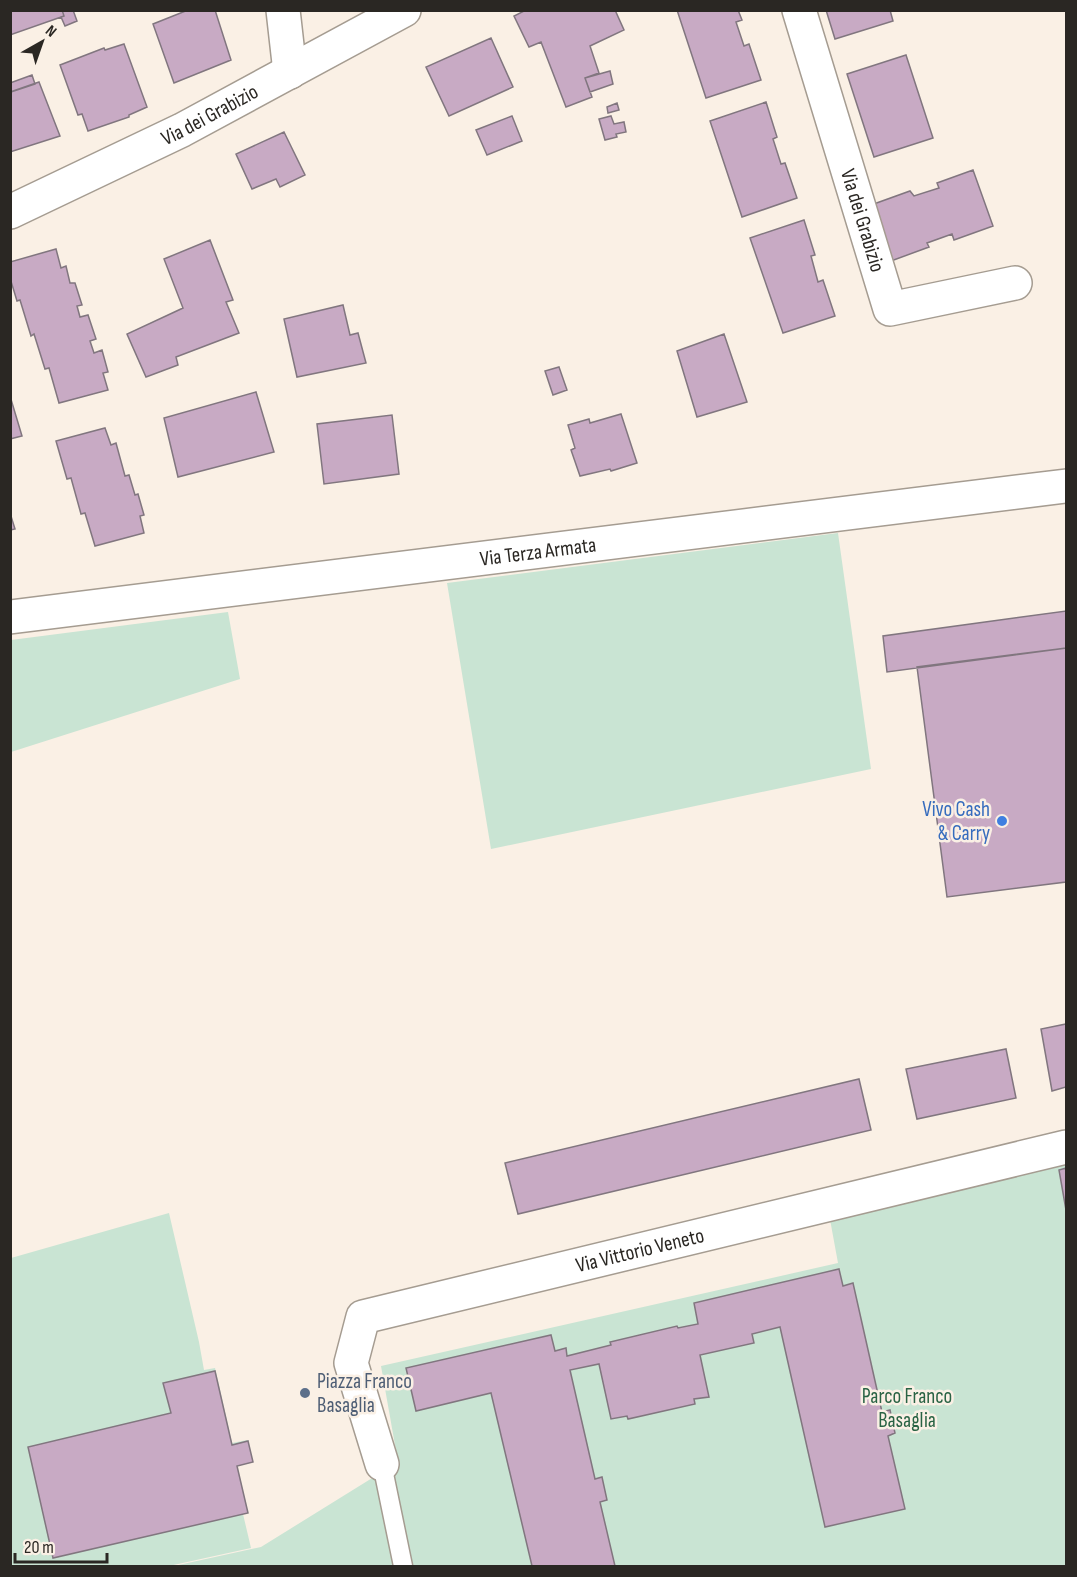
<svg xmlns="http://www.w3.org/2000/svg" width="1077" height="1577" viewBox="0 0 1077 1577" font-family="'Sofia Sans Condensed',sans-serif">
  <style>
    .green { fill: #c9e4d3 }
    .building { fill: #c8aac4; stroke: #81767f; stroke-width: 1.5 }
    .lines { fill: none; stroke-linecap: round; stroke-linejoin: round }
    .lane-casing { stroke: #a59c91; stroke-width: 21 }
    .street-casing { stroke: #a59c91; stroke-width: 36 }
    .primary-casing { stroke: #a59c91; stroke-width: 36 }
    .lane { stroke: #fff; stroke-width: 18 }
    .street { stroke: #fff; stroke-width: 33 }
    .primary { stroke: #fff; stroke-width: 33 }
    .shop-dot { fill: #3f7fe0; stroke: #faf0e5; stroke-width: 2 }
    .service-dot { fill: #5c6f8a; stroke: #faf0e5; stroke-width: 2 }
    .labels { text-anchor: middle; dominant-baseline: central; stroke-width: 5; stroke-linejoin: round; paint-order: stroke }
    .street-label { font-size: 21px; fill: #2a2723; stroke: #faf0e5 }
    .shop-label { font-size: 21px; fill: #366cbe; stroke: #faf0e5; text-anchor: end }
    .service-label { font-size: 21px; fill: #4e5e75; stroke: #faf0e5; text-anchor: start }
    .park-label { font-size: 21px; fill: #296344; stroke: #faf0e5 }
  </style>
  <rect width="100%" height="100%" fill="#faf0e5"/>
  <path class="green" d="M838,533L871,769L491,849L447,583Z
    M228,612L240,679L11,752V640Z
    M1066,1160V1566H174L261,1547L398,1462L381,1366L838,1263L829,1214Z
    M169,1213L199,1342L204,1370L215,1368L232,1443L247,1440L253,1462L237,1465L248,1512L243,1514L251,1548L169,1566H11V1258Z"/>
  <path class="building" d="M10,10H62L64,16L10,35Z
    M62,10H73L77,21L65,26L61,17L64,16Z
    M188,10H215L231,60L174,83L153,24Z
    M526,10H615L624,30L590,46L599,73L585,78L592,97L566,107L541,42L529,47L514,16Z
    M677,10H738L742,20L736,22L744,46L749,44L761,80L706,98Z
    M826,10H890L893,21L835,39Z
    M491,38L513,87L449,116L426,67Z
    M124,44L147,107L129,115V117L88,131L82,114L78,115L60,65L104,48L105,50Z
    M906,55L933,138L874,157L847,74Z
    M610,71L613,84L590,92L585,78Z
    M32,75L35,84L11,92L10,83Z
    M39,82L60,136L10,152V92Z
    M766,102L777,137L773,139L781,164L785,163L797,198L742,217L710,121Z
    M617,103L619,110L608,113L607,107Z
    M512,116L522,141L487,155L476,130Z
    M611,116L614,124L624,122L626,132L616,134L617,137L605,140L599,119Z
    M284,132L305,175L280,187L276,179L252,189L236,154Z
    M973,170L993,226L954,240L952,234L927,243L929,247L891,261L871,205L910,191L914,196L939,188L937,183Z
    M804,220L815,255L811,256L818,282L823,280L835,316L783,333L750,238Z
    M210,240L233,300L226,302L239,333L176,357L178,365L146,377L127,334L183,308L164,259Z
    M56,249L61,268L66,266L70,283H75L82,305L77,306L80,317L88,315L96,339L90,341L94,353L102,350L108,372L103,373L108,390L59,403L49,368L45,369L34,334L31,336L20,300L17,301L10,278V262Z
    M343,305L350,335L358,333L366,363L297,377L284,319Z
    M724,334L747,402L697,417L677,351Z
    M559,367L567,390L553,395L545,371Z
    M256,392L274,452L178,477L164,418Z
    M10,396L22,436L10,439Z
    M621,414L637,463L611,471L610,469L580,476L571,450L575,448L568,425L589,419L590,423Z
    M392,415L399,474L324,484L317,424Z
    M105,428L111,445L116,443L125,476L129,475L135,495L138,494L144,515L140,516L144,533L95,546L85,513L81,514L71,478L67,479L56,441Z
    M10,513L15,529L10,530Z
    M1066,611V648L887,672L883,636Z
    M1066,648V882L947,897L917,667Z
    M1066,1024V1087L1052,1091L1041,1029Z
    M1006,1049L1016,1098L917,1119L906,1069Z
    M859,1079L871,1130L518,1214L505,1163Z
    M1066,1168V1210L1059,1170Z
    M839,1269L843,1286L853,1283L882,1412L890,1410L895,1433L888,1436L905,1509L825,1527L780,1327L752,1334L754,1343L700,1355L709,1397L694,1399L695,1404L628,1419L627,1416L611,1419L599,1364L570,1370L595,1479L602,1477L607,1500L600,1502L615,1566H532L491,1393L416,1411L406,1368L551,1335L555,1351L566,1348L567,1356L611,1345L610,1342L677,1326L678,1328L698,1324L694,1303Z
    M215,1371L232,1445L248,1441L253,1462L237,1466L248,1513L53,1558L28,1447L171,1413L163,1383Z"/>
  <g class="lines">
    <defs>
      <path id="lane" d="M382,1464L403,1566"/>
      <g id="street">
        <path d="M283,10L290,72"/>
        <path id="s1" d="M799,10L890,309L1015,283"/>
        <path id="s2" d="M10,212L182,130L404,10"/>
        <path id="s3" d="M382,1464L351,1363L363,1317L1066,1147"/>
      </g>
      <g id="primary">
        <path id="s4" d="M10,617L1066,486"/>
      </g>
    </defs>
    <use href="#lane" class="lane-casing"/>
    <use href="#street" class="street-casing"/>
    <use href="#primary" class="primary-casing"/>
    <use href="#lane" class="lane"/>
    <use href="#street" class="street"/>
    <use href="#primary" class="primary"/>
  </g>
  <circle class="shop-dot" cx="1002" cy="821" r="6"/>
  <circle class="service-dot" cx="305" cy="1393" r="6"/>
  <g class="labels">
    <g class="street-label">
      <text stroke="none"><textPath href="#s2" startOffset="222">Via dei Grabizio</textPath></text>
      <text stroke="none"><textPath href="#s1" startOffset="220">Via dei Grabizio</textPath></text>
      <text stroke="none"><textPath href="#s4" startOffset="532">Via Terza Armata</textPath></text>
      <text stroke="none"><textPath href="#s3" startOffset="438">Via Vittorio Veneto</textPath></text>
    </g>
    <g class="shop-label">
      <text x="990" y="809">Vivo Cash<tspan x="990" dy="24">&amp; Carry</tspan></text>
    </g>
    <g class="service-label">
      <text x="317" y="1381">Piazza Franco<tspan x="317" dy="24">Basaglia</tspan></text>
    </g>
    <g class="park-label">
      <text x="907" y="1396">Parco Franco<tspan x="907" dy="24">Basaglia</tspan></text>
    </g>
  </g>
  <rect width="1077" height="1577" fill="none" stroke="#2a2723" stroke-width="24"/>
  <g transform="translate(42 42) rotate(40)" stroke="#faf0e5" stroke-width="4.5" paint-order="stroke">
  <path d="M0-4.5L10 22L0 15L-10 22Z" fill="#2a2723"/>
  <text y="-9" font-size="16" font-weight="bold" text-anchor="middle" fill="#2a2723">N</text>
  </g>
  <path d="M15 1553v9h92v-9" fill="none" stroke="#2a2723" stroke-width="3"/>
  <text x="24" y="1553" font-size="18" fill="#2a2723" stroke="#faf0e5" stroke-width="4.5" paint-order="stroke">20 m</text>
</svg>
